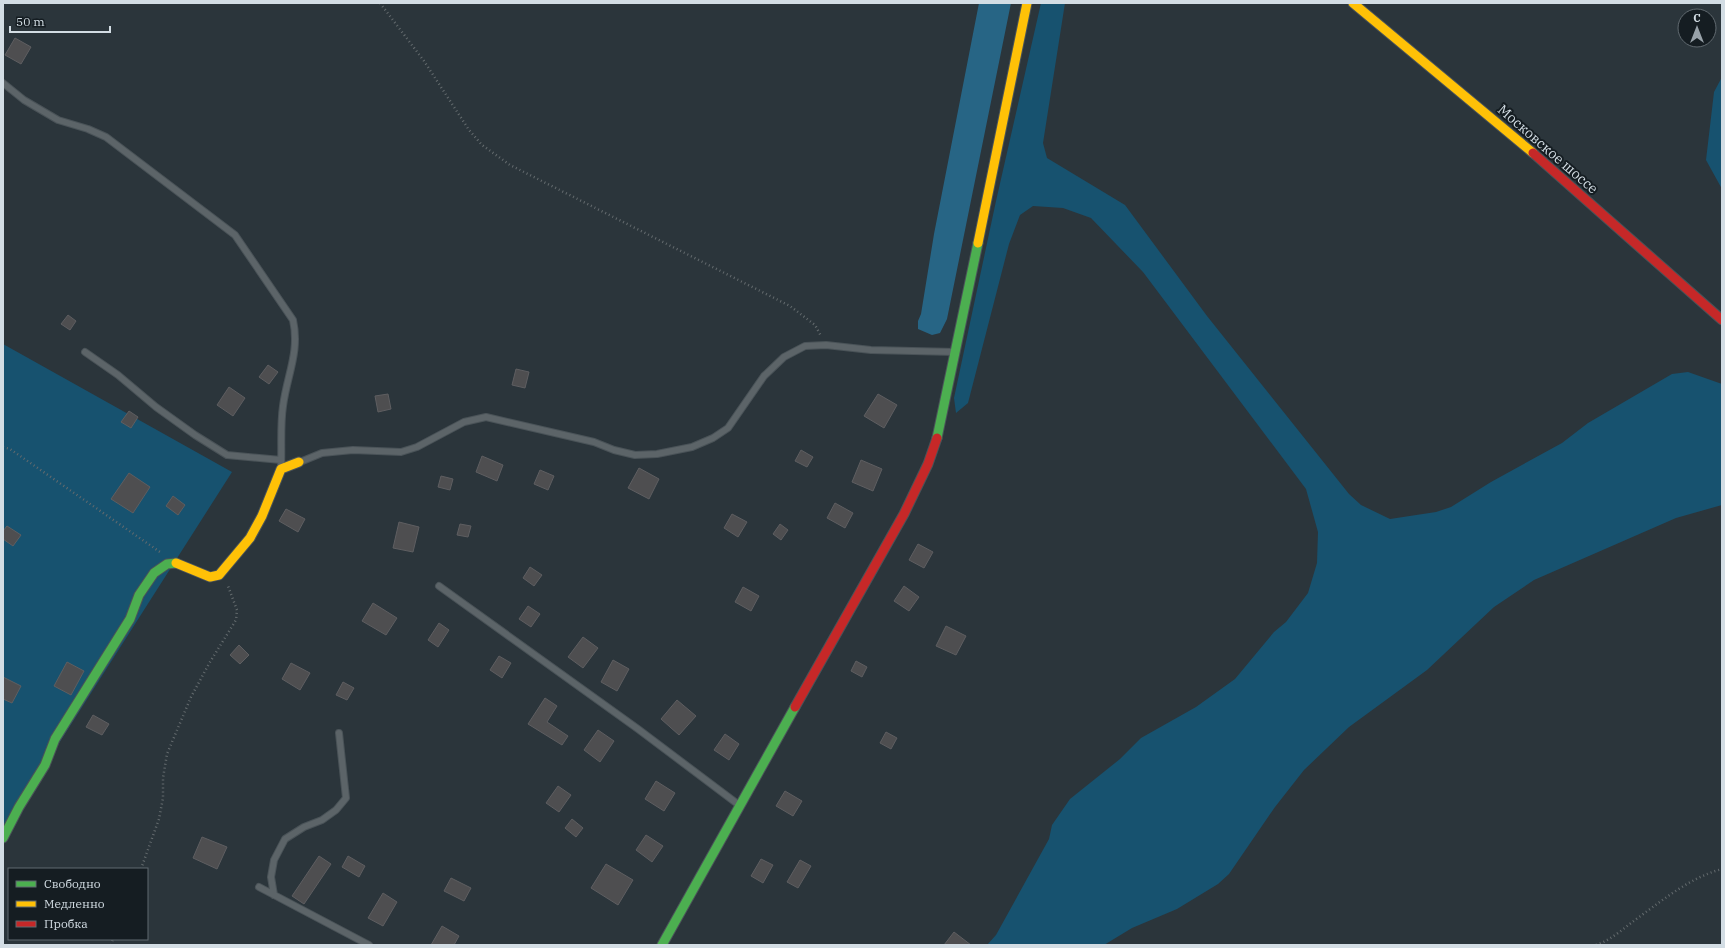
<svg xmlns="http://www.w3.org/2000/svg" width="1725" height="948" viewBox="0 0 1725 948" font-family="'IBM Plex Serif',serif">
  <style>
    .green { fill: #17526f }
    .forest { fill: #276585 }
    .building { fill: #4e4e50; stroke: #5e5e61 }
    .lines { fill: none; stroke-linecap: round; stroke-linejoin: round }
    .lane-casing { stroke: #4a5358; stroke-width: 8 }
    .fast-casing { stroke: #4a5358; stroke-width: 11 }
    .slow-casing { stroke: #4a5358; stroke-width: 11 }
    .jam-casing { stroke: #4a5358; stroke-width: 11 }
    .path { stroke: #646b6e; stroke-width: 2.5; stroke-dasharray: 1 3; stroke-linecap: butt }
    .lane { stroke: #5c6468; stroke-width: 6 }
    .fast { stroke: #4caf50; stroke-width: 9 }
    .slow { stroke: #ffc107; stroke-width: 9 }
    .jam { stroke: #c62828; stroke-width: 9 }
    .labels { text-anchor: middle; dominant-baseline: central; stroke-width: 4; stroke-linejoin: round; paint-order: stroke }
    .street-label { font-size: 14px; fill: #d3dde4; stroke: #151d22 }
  </style>
  <rect width="100%" height="100%" fill="#2b353b"/>
  <path class="green" d="M1041,3H1065L1043,143L1047,158L1125,205L1207,316L1349,494L1361,505L1390,519L1436,512L1451,507L1491,482L1562,443L1588,423L1672,374L1688,372L1722,384V505L1676,518L1534,580L1494,607L1427,670L1349,727L1304,770L1275,807L1229,874L1218,884L1177,909L1132,928L1104,945H987L996,935L1049,839L1052,825L1070,799L1120,759L1141,738L1196,707L1235,679L1274,632L1286,622L1308,593L1317,563L1318,532L1306,489L1143,272L1091,218L1063,208L1033,206L1020,215L1009,244L968,403L956,413L954,398L996,201Z
    M1722,77V189L1706,160L1714,92Z
    M3,344L232,472L3,831Z"/>
  <path class="forest" d="M979,3H1011L947,319L940,333L932,335L918,329V321L921,314L934,234Z"/>
  <path class="building" d="M15,38L31,47L21,64L5,55Z
    M68,315L76,321L70,330L61,324Z
    M268,365L278,372L269,384L259,377Z
    M516,369L529,372L525,388L512,385Z
    M229,387L245,398L233,416L217,405Z
    M388,394L391,409L378,412L375,396Z
    M878,394L897,405L884,428L864,416Z
    M129,411L138,417L131,428L121,422Z
    M801,450L813,457L807,467L795,461Z
    M482,456L503,465L497,481L476,472Z
    M861,460L882,469L873,491L852,482Z
    M639,468L659,479L649,499L628,488Z
    M540,470L554,476L548,490L534,484Z
    M129,473L150,487L133,513L111,499Z
    M441,476L453,479L450,490L438,487Z
    M173,496L185,505L178,515L166,506Z
    M835,503L853,513L845,528L827,518Z
    M286,509L305,519L298,532L279,521Z
    M732,514L747,522L738,537L724,528Z
    M399,522L419,527L413,552L393,548Z
    M460,524L471,526L468,537L457,535Z
    M780,524L788,530L781,540L773,534Z
    M7,526L21,535L13,546L3,539V531Z
    M918,544L933,552L924,568L909,560Z
    M530,567L542,575L534,586L523,578Z
    M904,586L919,597L909,611L894,601Z
    M743,587L759,596L751,611L735,602Z
    M373,603L397,618L386,635L362,621Z
    M528,606L540,614L531,627L519,619Z
    M439,623L449,630L438,647L428,640Z
    M946,626L966,636L956,655L936,646Z
    M583,637L598,648L583,668L568,657Z
    M239,645L249,655L240,664L230,655Z
    M499,656L511,663L502,678L490,670Z
    M613,660L629,669L617,691L601,682Z
    M856,661L867,667L862,677L851,671Z
    M67,662L84,671L71,695L54,686Z
    M291,663L310,673L300,690L282,679Z
    M3,677L21,686L12,703L3,699Z
    M343,682L354,688L347,700L336,695Z
    M545,698L557,706L547,722L568,736L562,745L528,724Z
    M677,700L696,716L679,735L661,719Z
    M93,715L109,724L102,735L86,727Z
    M598,730L614,741L600,762L584,750Z
    M886,732L897,738L891,749L880,743Z
    M725,734L739,744L729,760L714,750Z
    M656,781L675,793L664,811L645,799Z
    M558,786L571,795L559,812L546,803Z
    M785,791L802,801L793,816L776,806Z
    M572,819L583,828L576,837L565,828Z
    M646,835L663,846L652,862L636,850Z
    M202,837L227,847L217,869L193,858Z
    M319,856L331,864L304,904L292,896Z
    M348,856L365,866L359,877L342,867Z
    M761,859L773,865L763,883L751,876Z
    M800,860L811,866L798,888L787,882Z
    M606,864L633,880L618,905L591,888Z
    M451,878L471,888L464,901L444,891Z
    M383,893L397,902L383,926L368,918Z
    M442,926L459,936L454,945H431Z
    M954,932L971,945H944Z"/>
  <g class="lines">
    <defs>
      <path id="lane" d="M3,83L24,100L58,120L88,129L106,137L235,235L293,320C300,352 287,375 283,406C280,426 282,447 281,468
        M85,352L118,375L156,407L195,435L227,455L281,460
        M300,462L322,453L353,450L401,452L417,447L464,422L486,417L594,442L614,450L635,455L657,454L692,447L713,438L728,428L764,376L784,357L805,346L826,345L871,350L955,352
        M439,586L638,729L739,805
        M259,887L369,945
        M274,895L271,877L274,860L285,839L304,827L322,820L336,810L346,798L339,733"/>
      <path id="fast" d="M937,438L978,243
        M3,838L19,807L45,765L55,739L130,619L139,595L154,573L167,564L176,563
        M662,945L795,707"/>
      <path id="slow" d="M1353,3L1533,153
        M978,243L1027,3
        M176,563L210,577L219,575L250,538L262,516L281,469L299,462"/>
      <path id="jam" d="M1533,153L1722,320
        M795,707L904,514L928,464L937,438"/>
    </defs>
    <use href="#lane" class="lane-casing"/>
    <use href="#fast" class="fast-casing"/>
    <use href="#slow" class="slow-casing"/>
    <use href="#jam" class="jam-casing"/>
    <path class="path" d="M380,3L424,61L469,130L482,145L510,165L790,306L815,325L821,336
      M3,447L10,449L160,552
      M141,869L159,819L163,798V778L167,754L191,697L210,662L236,620L237,610L228,586
      M111,945L113,939
      M1596,945C1611,940 1623,929 1635,920C1663,900 1689,878 1722,869"/>
    <use href="#lane" class="lane"/>
    <use href="#fast" class="fast"/>
    <use href="#slow" class="slow"/>
    <use href="#jam" class="jam"/>
  </g>
  <g class="labels">
    <g class="street-label">
      <text transform="translate(1548 149) rotate(41)">Московское шоссе</text>
    </g>
  </g>
  <rect width="1725" height="948" fill="none" stroke="#d3dde4" stroke-width="8"/>
  <rect x="8" y="868" width="140" height="72" fill="#151d22" stroke="#616a70"/>
  <rect x="16" y="881" width="20" height="6" fill="#4caf50" stroke="#616a70"/>
  <text x="44" y="888" font-size="12" fill="#d3dde4">Свободно</text>
  <rect x="16" y="901" width="20" height="6" fill="#ffc107" stroke="#616a70"/>
  <text x="44" y="908" font-size="12" fill="#d3dde4">Медленно</text>
  <rect x="16" y="921" width="20" height="6" fill="#c62828" stroke="#616a70"/>
  <text x="44" y="928" font-size="12" fill="#d3dde4">Пробка</text>
  <g transform="translate(1697 28)"><circle r="19" fill="#151d22" stroke="#616a70"/>
  <path d="M0-3L7 15L0 10L-7 15Z" fill="#98a2a9"/>
  <text y="-6" font-size="11" font-weight="bold" text-anchor="middle" fill="#d3dde4">С</text>
  </g>
  <path d="M10 26v6h100v-6" fill="none" stroke="#d3dde4" stroke-width="2"/>
  <text x="16" y="26" font-size="12" fill="#d3dde4" stroke="#151d22" stroke-width="3" paint-order="stroke">50 m</text>
</svg>
